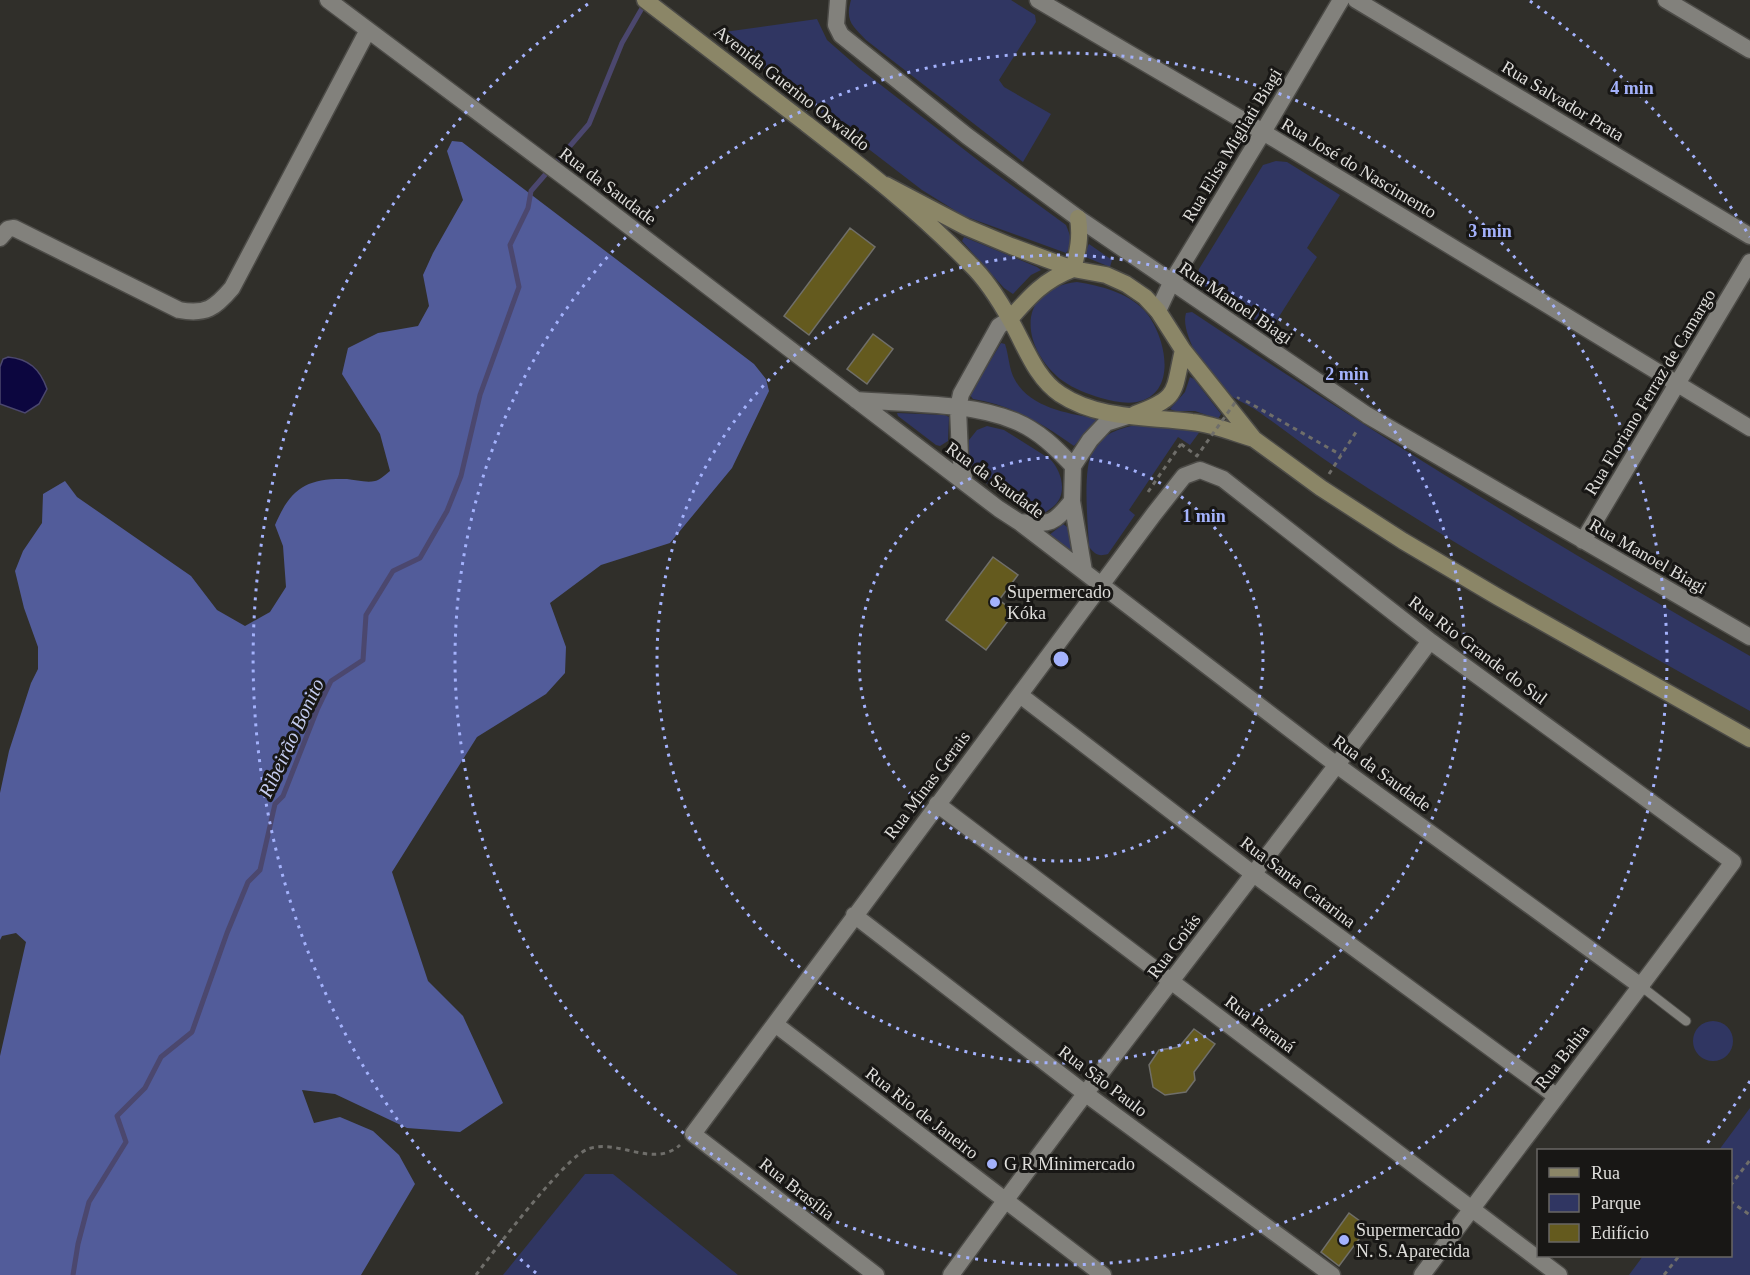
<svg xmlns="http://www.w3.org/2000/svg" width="1750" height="1275" viewBox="0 0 1750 1275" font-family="Georgia,serif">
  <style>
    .green { fill: #303662 }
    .forest { fill: #525c9a }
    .water { fill: #0c063f; stroke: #4b476e; stroke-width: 1.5 }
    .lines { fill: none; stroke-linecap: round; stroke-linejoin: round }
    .stream { stroke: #4b476e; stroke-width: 5 }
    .building { fill: #645a1e; stroke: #706f6a; stroke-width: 1.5 }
    .service-casing { stroke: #4c4b47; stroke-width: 11 }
    .minor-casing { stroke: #4c4b47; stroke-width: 19 }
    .secondary-casing { stroke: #4c4b47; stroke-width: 19 }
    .path { stroke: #6f6e6a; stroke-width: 3; stroke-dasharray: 4.5 4.5; stroke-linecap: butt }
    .service { stroke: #82817c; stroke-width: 9 }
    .minor { stroke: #82817c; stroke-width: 16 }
    .secondary { stroke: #8b8667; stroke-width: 16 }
    .path-bridge { stroke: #6f6e6a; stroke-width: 3; stroke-dasharray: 4.5 4.5; stroke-linecap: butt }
    .ring { fill: none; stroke: #a4b2fc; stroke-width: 3; stroke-dasharray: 3 6 }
    .poi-dot { fill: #a4b2fc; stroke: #181715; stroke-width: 2 }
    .labels { text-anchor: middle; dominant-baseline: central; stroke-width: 6; stroke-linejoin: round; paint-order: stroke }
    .street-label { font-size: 18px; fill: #dfdedb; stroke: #181715 }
    .poi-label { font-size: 18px; fill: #dfdedb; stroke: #181715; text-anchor: start }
    .water-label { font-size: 20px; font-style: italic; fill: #c4ccf0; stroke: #181715 }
    .centre { fill: #a4b2fc; stroke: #181715; stroke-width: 3 }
    .ring-label { font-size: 18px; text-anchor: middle; font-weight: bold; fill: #a4b2fc; stroke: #181715; stroke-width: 6; stroke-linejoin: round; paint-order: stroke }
  </style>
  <rect width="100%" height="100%" fill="#302f2a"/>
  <path class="green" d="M851,0H1011L1035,15L1036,22L999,80L1004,87L1051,114L1023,162L866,40C852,25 845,21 851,0Z
    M817,19L827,40L859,68L984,165L1066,225C1070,235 1074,243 1066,253L964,216L922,190L724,38V32Z
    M1276,161L1287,162L1340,195L1307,248L1317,257L1268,334L1204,291L1197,278L1199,269L1263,165Z
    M964,237L1037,267L1041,270L1031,275L1013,294L1004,288L962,241Z
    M1089,244L1112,260L1110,267L1083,256Z
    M1077,282C1101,286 1126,292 1144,310C1165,333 1180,393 1137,402C1125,404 1112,401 1101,398C1088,394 1074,389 1063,381C1021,349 1014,289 1077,282Z
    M1192,312C1374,434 1560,548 1750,656V711C1611,634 1473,557 1340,470C1312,452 1286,431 1259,412C1245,402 1229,398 1217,385C1204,370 1180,332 1186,313Z
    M1001,343L1005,344C1009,356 1009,370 1015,380C1030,407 1066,413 1093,418L1097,421L1074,446C1044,424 1011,405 973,399L970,395Z
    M1190,377L1194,379L1221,414L1218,419L1195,411H1175L1170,409L1185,392Z
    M897,413L945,415L949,417L948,441L940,446L936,445L898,416Z
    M987,426L1004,430L1050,459C1061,470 1068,492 1055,505C1052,508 1047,511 1043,514L1022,508L976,476L969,459V440L977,430Z
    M1131,426H1160L1201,430L1190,445L1178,437L1129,510L1135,515L1108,554C1098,557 1095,554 1089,547C1088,523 1082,470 1093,450C1101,435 1116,430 1131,426Z
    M1063,524L1067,527L1072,547L1069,551L1048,536Z
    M1693 1041a20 20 0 1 1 40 0a20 20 0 1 1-40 0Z
    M1750,1108V1275H1629L1643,1256H1730V1150H1719Z
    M585,1174H613L738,1275H503Z"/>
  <path class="forest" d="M452,141L462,142L754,364L766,379L769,391L732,468L670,543L601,565L550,603L566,647L565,673L546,694L477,737L392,872L428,981L463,1016L503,1103L460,1132L407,1128L335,1094L302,1090L314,1123L340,1117L373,1131L399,1155L415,1184L361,1275H0V1056L26,942L16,933L2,936L0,940V793L9,751L31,683L38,669V647L24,608L15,571L23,551L42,523L43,494L65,481L77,497L191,576L217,610L245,626L270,612L286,587L283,546L275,525C291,488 306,478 347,479C355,480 367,483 375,481C380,480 386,474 390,471L380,434L342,374L348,348L378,333L418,326L429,306L423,275L433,253L463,200L447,151Z"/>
  <path class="water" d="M8,357C29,359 40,369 47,389L39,404L25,413L0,404V367L3,359Z"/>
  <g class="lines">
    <path class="stream" d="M73,1275L78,1244L89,1202L126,1142L117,1116L145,1088L161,1057L192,1032L227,933L248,882L260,870L275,804L283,796L317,710L331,681L363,660L366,615L393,571L420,558L447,511L461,476L480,395L519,287L510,245L528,208L531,191L589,124L622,43L645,3"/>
  </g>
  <path class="building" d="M850,228L875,247L809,335L784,316Z
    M873,334L893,349L867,384L847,369Z
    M993,557L1018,575L999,600L1015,612L986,650L946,620Z
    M1194,1029L1215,1044L1194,1072L1195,1080L1186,1092L1165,1095L1153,1087L1149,1065L1159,1050L1179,1047Z
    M1349,1213L1368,1227L1339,1266L1321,1252Z"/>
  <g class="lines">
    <defs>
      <path id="service" d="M1642,987L1686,1021"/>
      <path id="minor" d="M328,0L583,191L999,509L1019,522L1338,766L1642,987
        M838,0L836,25L841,35L967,136L1078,218L1367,415L1750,637
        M1038,0L1263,132L1750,428
        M1356,0L1750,236
        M1666,0L1750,50
        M0,238L8,229L14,228L179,310C206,315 215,308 232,288L368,30
        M1158,311L1171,283L1263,132L1341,0
        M856,400C906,404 969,402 1015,421C1039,431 1056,448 1073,466
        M965,483L960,456L958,408L961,394L999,326L1010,319
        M1019,522C1050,524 1052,526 1072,501
        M1583,541L1750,262
        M1084,571L1072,501L1073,466L1090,440L1106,423L1128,416
        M1020,695L1252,873L1556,1096
        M937,804L1559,1275
        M854,915L1086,1094L1332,1275
        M775,1024L1103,1275
        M876,1275L693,1134L1154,514L1184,476L1200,470L1223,479L1430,641L1733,862C1631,1001 1525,1137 1422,1275
        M951,1275C1106,1060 1272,854 1430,641"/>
      <path id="secondary" d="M645,0C698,41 751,81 804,122C862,167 919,211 970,264C987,280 1001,303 1012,323C1026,348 1036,378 1060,394C1099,420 1148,416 1192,422C1213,424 1234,433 1254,439
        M886,185L966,227L1011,246L1073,269L1106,275L1126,284L1145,297L1158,311L1183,350L1254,439L1321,488L1403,541L1498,597L1750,739
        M1073,269C1078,251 1081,237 1078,218
        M1010,319C1030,296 1044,280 1073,269
        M1135,414C1180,398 1173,392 1183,350"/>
    </defs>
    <use href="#service" class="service-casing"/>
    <use href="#minor" class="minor-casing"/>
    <use href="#secondary" class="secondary-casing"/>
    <path class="path" d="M1246,401L1341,455
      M1329,474L1358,429
      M1148,492L1181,444
      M1730,1186L1750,1160
      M1730,1201L1750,1215
      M476,1275C493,1252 566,1156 588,1149C618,1138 653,1169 680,1145
      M1664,1275L1679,1256"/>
    <use href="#service" class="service"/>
    <use href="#minor" class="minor"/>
    <use href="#secondary" class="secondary"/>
    <path class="path-bridge" d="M1181,444L1197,456L1239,397"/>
  </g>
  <g class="ring">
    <circle cx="1061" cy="659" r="202"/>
    <circle cx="1061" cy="659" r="404"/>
    <circle cx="1061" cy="659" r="606"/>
    <path d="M1750 1081A808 808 0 0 1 1706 1145M536 1273A808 808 0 0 1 592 1M1530 1A808 808 0 0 1 1750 237"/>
  </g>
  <g class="poi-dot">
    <circle cx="995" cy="602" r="6"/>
    <circle cx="992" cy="1164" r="6"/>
    <circle cx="1344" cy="1240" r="6"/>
  </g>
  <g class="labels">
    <g class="street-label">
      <text transform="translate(792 88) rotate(38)">Avenida Guerino Oswaldo</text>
      <text transform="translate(1563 101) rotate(31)">Rua Salvador Prata</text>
      <text transform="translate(1232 145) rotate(-59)">Rua Elisa Migliati Biagi</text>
      <text transform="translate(1359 168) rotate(31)">Rua José do Nascimento</text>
      <text transform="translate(608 186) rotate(37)">Rua da Saudade</text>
      <text transform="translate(1236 303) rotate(34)">Rua Manoel Biagi</text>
      <text transform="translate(1650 392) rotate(-59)">Rua Floriano Ferraz de Camargo</text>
      <text transform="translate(995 480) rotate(36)">Rua da Saudade</text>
      <text transform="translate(1648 556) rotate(30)">Rua Manoel Biagi</text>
      <text transform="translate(1478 650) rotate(37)">Rua Rio Grande do Sul</text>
      <text transform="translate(1382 773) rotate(36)">Rua da Saudade</text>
      <text transform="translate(927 785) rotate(-53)">Rua Minas Gerais</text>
      <text transform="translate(1298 882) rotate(37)">Rua Santa Catarina</text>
      <text transform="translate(1174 946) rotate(-53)">Rua Goiás</text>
      <text transform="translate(1260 1024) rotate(37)">Rua Paraná</text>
      <text transform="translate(1562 1057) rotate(-52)">Rua Bahia</text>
      <text transform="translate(1103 1081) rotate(37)">Rua São Paulo</text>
      <text transform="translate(922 1113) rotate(38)">Rua Rio de Janeiro</text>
      <text transform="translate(797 1189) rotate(38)">Rua Brasília</text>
    </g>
    <g class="poi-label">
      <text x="1007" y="592">Supermercado<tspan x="1007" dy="21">Kóka</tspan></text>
      <text x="1004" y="1164">G R Minimercado</text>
      <text x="1356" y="1230">Supermercado<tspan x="1356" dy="21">N. S. Aparecida</tspan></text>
    </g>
    <g class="water-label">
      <text transform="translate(291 738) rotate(-65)">Ribeirão Bonito</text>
    </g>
  </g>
  <circle cx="1061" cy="659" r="9" class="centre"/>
  <g class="ring-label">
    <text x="1632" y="94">4 min</text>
    <text x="1490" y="237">3 min</text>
    <text x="1347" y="380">2 min</text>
    <text x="1204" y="522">1 min</text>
  </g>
  <rect x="1537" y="1149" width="195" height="108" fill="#181715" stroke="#686764" stroke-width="1.5"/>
  <rect x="1549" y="1168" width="30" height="9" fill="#8b8667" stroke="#686764" stroke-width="1.5"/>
  <text x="1591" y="1179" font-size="18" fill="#dfdedb">Rua</text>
  <rect x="1549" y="1194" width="30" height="18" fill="#303662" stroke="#686764" stroke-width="1.5"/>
  <text x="1591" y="1209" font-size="18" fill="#dfdedb">Parque</text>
  <rect x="1549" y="1224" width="30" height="18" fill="#645a1e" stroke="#686764" stroke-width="1.5"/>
  <text x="1591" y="1239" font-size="18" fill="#dfdedb">Edifício</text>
</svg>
